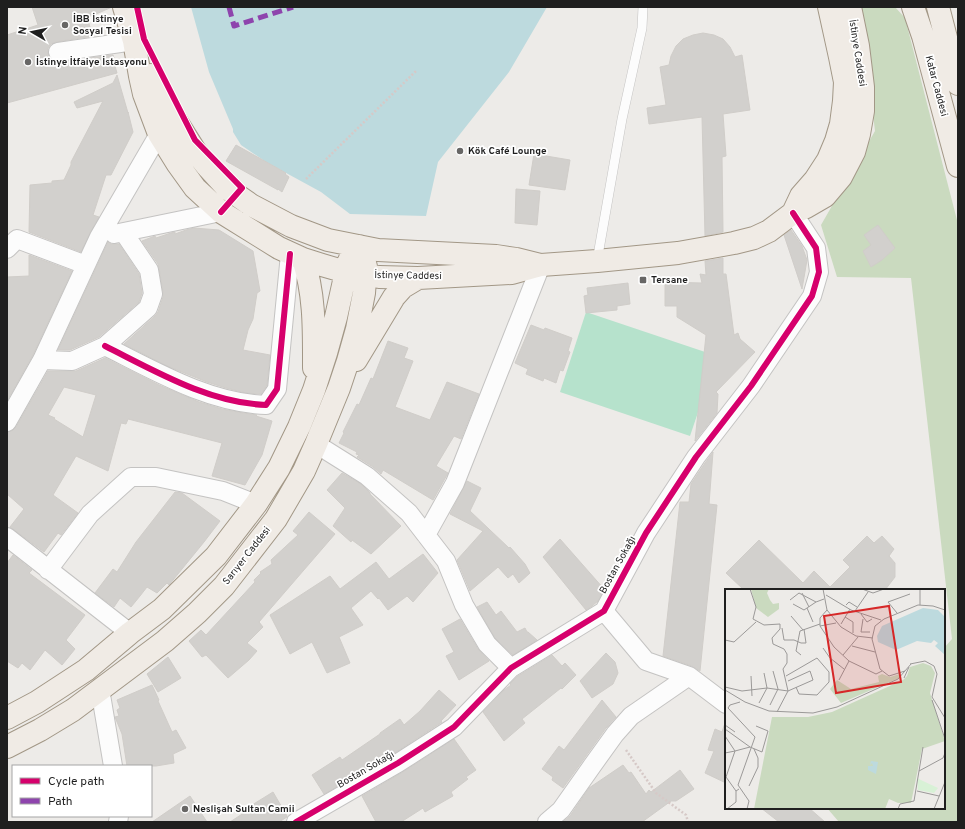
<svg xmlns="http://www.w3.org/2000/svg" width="965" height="829" viewBox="0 0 965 829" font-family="Overpass,sans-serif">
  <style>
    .forest { fill: #cadabf }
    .pitch { fill: #b6e2cc }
    .water { fill: #bddade }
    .building { fill: #d2d0cd; stroke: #d0cdc9; fill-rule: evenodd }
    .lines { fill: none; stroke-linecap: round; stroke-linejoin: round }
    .lane-casing { stroke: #c4c3c2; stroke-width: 10 }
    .street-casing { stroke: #c4c3c2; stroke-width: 20 }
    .primary-casing { stroke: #a29786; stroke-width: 24 }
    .path { stroke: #d6c9c7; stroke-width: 2.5; stroke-dasharray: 2 2; stroke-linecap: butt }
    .lane { stroke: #fcfcfc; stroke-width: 9 }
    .street { stroke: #fcfcfc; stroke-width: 18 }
    .primary { stroke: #f0ebe5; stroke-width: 22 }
    .quiet { stroke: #8e44ad; stroke-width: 5; stroke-dasharray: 10 5; stroke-linecap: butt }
    .cycleway-casing { stroke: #fff; stroke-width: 8 }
    .cycleway { stroke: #d6006c; stroke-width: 6 }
    .poi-dot { fill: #676665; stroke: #fff; stroke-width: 1.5 }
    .labels { text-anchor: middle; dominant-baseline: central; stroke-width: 3.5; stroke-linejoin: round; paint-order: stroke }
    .poi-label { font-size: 10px; font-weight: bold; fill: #1f1f1f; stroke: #fff; text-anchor: start }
    .street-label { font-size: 10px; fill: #1f1f1f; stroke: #fff }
    .inset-road { fill: none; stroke: #9b9998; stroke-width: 1 }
    .view { fill: #d62828; fill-opacity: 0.15; stroke: #d62828; stroke-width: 2 }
    .inset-edge { fill: none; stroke: #1f1f1f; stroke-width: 2 }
  </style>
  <rect width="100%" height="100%" fill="#edebe8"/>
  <path class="forest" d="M860,7H895L905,18L958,224V822H839L827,808H944V648L952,639L911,278L837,277L821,225L875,131Z"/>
  <path class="pitch" d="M586,312L717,356L690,436L560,392Z"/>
  <path class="water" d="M191,7H547L509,72L438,162L426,216L350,214L321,192L266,162L241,145L233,132V129L209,72Z"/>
  <path class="building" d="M32,7H112L87,18L93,36L56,42L51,44L48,48V53L50,59L54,62H59L113,55L114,58L113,59L117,73L7,103V35L38,25Z
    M703,33L714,35L723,39L730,47L735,57L742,55L750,110L723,114L726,156L722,157L723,232L705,236L702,117L649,124L647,108L666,105L660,67L669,65L671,56L676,46L683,39L693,35Z
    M117,75L128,113V112L133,132L111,175H106L93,215L99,217L90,233L81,252L29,232L30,185L52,183V181L64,180L71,165V162L103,101L77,108L74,102L113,83Z
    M236,145L286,173L285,174L289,177L282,192L278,189V190L226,161Z
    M534,154L570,160L565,190L529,185Z
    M516,189L540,191L537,225L515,223Z
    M878,225L895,248L882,260L871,267L863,251L871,245L864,235Z
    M194,228L219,230L253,251L260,291L257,293L253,319L248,330L243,350L270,355L267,385L261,394L246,393L226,388L207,382L167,366L124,344L155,316L158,312L163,297V292L159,268L158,264L142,241L155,236L156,238L171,233L175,232V234L186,230Z
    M791,230L802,246L807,260L802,289L784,235Z
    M108,242L111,244H119L139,274L142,293L139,302L99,337L70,350H58Z
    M29,255L72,271L33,355L7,401V277L29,276Z
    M723,258V274H726L734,335L738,333L740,339L755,352L716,392L718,394L717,413L695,441L706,335L677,317V306H665V282L702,283L700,274L706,275L705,261Z
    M628,283L630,304L617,306V310L586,313L584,296L588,295L587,288Z
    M531,325L544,330L545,328L572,338L568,351L570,352L563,371L560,370L556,383L544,378L543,381L526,374L528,369L515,363Z
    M388,341L408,348L404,358L413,361L395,407L430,420L447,382L479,394L461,439L454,436L436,466L448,473L433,500L383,470L381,474L373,467L357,457L359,455L356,454L357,452L339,443L344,433L343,432L357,404L359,405L371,378L373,379Z
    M105,358L159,385L199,402L222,409L243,413L257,415L256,416L272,421L262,455L245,485L212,476L222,443L128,419L126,424L121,423L108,471L76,456L53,495L78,513L61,535L58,533L44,552L13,529L10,527L24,509L7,494V432L12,431L16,427L48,371H76ZM64,387L96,395L83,437L54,419L55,418L48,415Z
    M713,452L709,504L717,505L700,671L692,666L663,656L680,502H689L691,484L705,463Z
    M342,473L361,484L370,493V494L401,526L371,554L352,540L351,542L333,526L345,508L327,490Z
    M467,481L481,488L470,511L509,548L510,547L525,564L530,573L519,583L513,574L508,578L498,567L470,591L457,560L483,531L450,514Z
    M175,492L182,493L220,521L204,542L169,585L167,583L157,593L147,587L140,596L131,607L120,598L114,607L95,593L113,569L117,572L136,542Z
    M309,512L335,534L259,622L263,627L247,643L257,651L249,660L228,678L206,655L202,657L189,641L201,630L206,635L255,582L254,580L261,573L260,572L272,564L271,560L298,535L293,531Z
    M867,536L874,543L882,536L894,549L889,556L895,563V577L885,590H744L726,573L759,540L803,583L814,571L830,587L850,567L843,560Z
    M560,539L604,589L598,601L592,606L586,610L543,557Z
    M423,554L438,573L413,602L407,596L388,610L379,598L378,599L371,591L351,608L363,625L339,637L350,663L327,673L312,642L290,654L270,615L330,576L340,589L376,562L389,579Z
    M13,555L32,570L29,573L85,615L66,640L75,649L62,665L45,650L30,670L22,663L18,668L7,661V563Z
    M487,602L496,615L501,611L517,632L525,628L527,632H528L537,640L513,655L495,638L477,607Z
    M460,619L478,649L489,661L459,680L446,656L454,652L442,629Z
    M606,653L615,662L618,673L613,684L592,698L580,681Z
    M552,655L562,666L565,663L576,675L562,689L561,688L522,719L525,723L504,741L483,712L504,690L511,685L510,684L518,676Z
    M168,657L181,678L158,692L147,674Z
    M152,685L159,700L158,701L172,732L176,730L186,748L173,754L174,763L156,766H127L122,734L115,717L119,716L117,710L120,708L117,700Z
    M439,690L456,705L441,721L442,722L393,754L324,794L312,775L340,757L342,760L380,734V733L400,719L404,725L420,711Z
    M602,700L616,717L606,728L563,788L552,780L553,777L542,769L559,746L564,750Z
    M725,723H726V783L705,773L714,751L708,750L715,729L722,732Z
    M454,739L476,770L466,777L468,779L451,792L453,796L425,812L423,808L401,822H376L362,796L403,772Z
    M623,765L629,773L631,772L646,794L649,790L651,792L680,770L694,789L676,801H671L642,822H563L570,816L589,788Z
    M273,792L287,816V817L279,822H230L253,807L252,805Z
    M190,796L207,822H152Z
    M761,808H809L825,822H779Z"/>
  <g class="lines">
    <defs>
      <path id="lane" d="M597,261L622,119L642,28L643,7"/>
      <path id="street" d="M58,52L134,41
        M114,234L221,212
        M7,249L17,239L86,265
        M105,346C155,371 209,403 266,405L277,389L290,254
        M42,360L72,361L105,346L148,308L153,294L149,270L124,233
        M7,422L42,360L99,237L159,134
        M316,444L367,476L409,513L446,561L464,605L487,644L511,668
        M426,535L455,483L541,265
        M7,537L130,633
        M48,570L90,514L131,477H156L223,491L256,504
        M604,611L646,661L689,676L726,704
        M100,689L113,766
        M118,822L119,816
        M296,822L398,763L454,727L511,668L604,611L646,533L696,457L751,386L812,296L819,272L816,248L793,213
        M547,822L561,810L592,766L615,734L631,716L689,676"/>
      <path id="primary" d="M124,7L134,41L140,76L144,94L159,134L177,163L195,188L221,212L279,248L303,259L322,265L346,272L366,275L379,277L418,278L512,273L541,265L597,261L678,253L734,243L754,238L769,231L793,213L806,207L825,196L841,177L854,152L859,134L863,111V87L858,46L850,7
        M913,7L923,36L958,166
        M938,7L958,84
        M151,75L161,97L195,151L206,165L228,189L251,205L291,226L328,240L378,250L496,256L516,259L540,265
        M793,213L801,196L815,180L828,160L836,141L841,124L844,101L845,82L840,57L829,7
        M303,259C315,294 314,332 314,368
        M356,360L394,297L403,287L418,278
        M7,718L37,702L86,670L130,633L162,609L216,556L256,504L279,468L299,427L314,390L326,353L336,317L348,263L350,259
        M7,747L40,730L73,710L165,641L197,613L224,586L276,519L304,471L316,444L339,388L348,361L357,329L364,293L366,267L363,255L359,246"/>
    </defs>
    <use href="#lane" class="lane-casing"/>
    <use href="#street" class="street-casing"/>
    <use href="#primary" class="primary-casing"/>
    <path class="path" d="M306,179L416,71
      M626,750L656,793L686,815L688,822"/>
    <use href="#lane" class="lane"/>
    <use href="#street" class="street"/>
    <use href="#primary" class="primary"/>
    <path class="quiet" d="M229,7L234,26L293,7"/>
    <defs>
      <path id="cycleway" d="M137,7L144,39L195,140L242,188L221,212
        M105,346C155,371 209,403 266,405L277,389L290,254
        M296,822L398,763L454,727L511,668L604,611L646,533L696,457L751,386L812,296L819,272L816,248L793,213"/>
    </defs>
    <use href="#cycleway" class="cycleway-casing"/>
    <use href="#cycleway" class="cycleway"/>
  </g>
  <g class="poi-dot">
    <circle cx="65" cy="25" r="4"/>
    <circle cx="28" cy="62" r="4"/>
    <circle cx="460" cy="151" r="4"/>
    <rect x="639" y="276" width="8" height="8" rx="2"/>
    <circle cx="185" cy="809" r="4"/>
  </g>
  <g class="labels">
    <g class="poi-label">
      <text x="73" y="19">İBB İstinye<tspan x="73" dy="12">Sosyal Tesisi</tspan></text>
      <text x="36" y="62">İstinye İtfaiye İstasyonu</text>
      <text x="468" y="151">Kök Café Lounge</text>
      <text x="651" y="280">Tersane</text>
      <text x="193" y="809">Neslişah Sultan Camii</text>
    </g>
    <g class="street-label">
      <text transform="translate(857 53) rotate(81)">İstinye Caddesi</text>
      <text transform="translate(936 86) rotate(75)">Katar Caddesi</text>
      <text transform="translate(408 276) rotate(1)">İstinye Caddesi</text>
      <text transform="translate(247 556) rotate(-52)">Sarıyer Caddesi</text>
      <text transform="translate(618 565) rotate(-61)">Bostan Sokağı</text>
      <text transform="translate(366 770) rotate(-30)">Bostan Sokağı</text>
    </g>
  </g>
  <g transform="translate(725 589)">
    <rect width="220" height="220" fill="#edebe8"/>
    <path d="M26,0H44L42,4L45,11L48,15L54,14V20L43,28L31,19ZM198,74L206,77L210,84L205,104L220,152L197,160L186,214H173L164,210L160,220H29L47,128H83L107,123L178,91L182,87L185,78ZM157,85L165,88L175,85L174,89L116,114L105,100L112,91L126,100L154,93L153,87Z" fill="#cadabf"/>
    <path d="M192,189L198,192L213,199L209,204L193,201Z" fill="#d8f1d6"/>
    <path d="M198,19L213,21L220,28V66L210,57L213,54L209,51L206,54L192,52L171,61L153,53L152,47L157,37ZM146,172L153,173L151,185L143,181V177H148L147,174L145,176Z" fill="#bddade"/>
    <path class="inset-road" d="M25,0L31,18L28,30L39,36L55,35V40L47,49L48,55L59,60L62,65V74L58,80L63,102L52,123M98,0L102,21L116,38L131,47L148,49M137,0L148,4L159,0M195,0V16M77,4L84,18M101,6L126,21L156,31M65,11L74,4L91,13L99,10M68,15L79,21L91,13M121,16L124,13L132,18M82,19L88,33M102,21L95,29V37L109,58L124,72L151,85L157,82M130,22L143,3M172,24L163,13L185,5M136,25L142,33L147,30M66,27L78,41M120,28L128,33V44M138,30L136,43H145M116,35L125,20M95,37L111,34M57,39L59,51H69L76,54H81L79,40M0,51L9,53L31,33M127,57L150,63M98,59L105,69L119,80M76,66L71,62L75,42L95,35M118,66L133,48M185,75L200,72L209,77L212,85L207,108L220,129M180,82L164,87L155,80L147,50L150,37L159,30L193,16L208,17L220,21M26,87L27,107M61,87L92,69L104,83V93L92,106L74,105L71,98M179,89L184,78M114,91L124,72M0,98L17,102L42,99L63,102L88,91L85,82L63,92M0,101L20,113L44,122L88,124L112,118L173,90L186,75M207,111L220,150M15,113L5,116L3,119L30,148L13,196L24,212L22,220M34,114L42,99L39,84M45,116L53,100L48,82M0,136L10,143M0,140L25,158M0,147L10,162L0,164M194,182L198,158M24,197L33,178V169L29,160M14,200L11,202L1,188L10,162L25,158L37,163L43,142L31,137M192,202L214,207M2,220L11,213V202M173,220L175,215L189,212L194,182L218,169L220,164M209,220L220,193"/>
    <path class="view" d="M164,17L176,93L111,104L99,27Z"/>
    <rect width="220" height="220" class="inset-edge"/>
  </g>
  <rect width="965" height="829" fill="none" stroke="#1f1f1f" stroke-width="16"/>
  <rect x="12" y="765" width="140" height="52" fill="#ffffff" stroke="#a5a5a5"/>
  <rect x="20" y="778" width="20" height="6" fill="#d6006c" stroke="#a5a5a5"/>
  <text x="48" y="785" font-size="12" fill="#1f1f1f">Cycle path</text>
  <rect x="20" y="798" width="20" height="6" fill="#8e44ad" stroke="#a5a5a5"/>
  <text x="48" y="805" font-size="12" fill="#1f1f1f">Path</text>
  <g transform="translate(32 32) rotate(279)" stroke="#ffffff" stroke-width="3" paint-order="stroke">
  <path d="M0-3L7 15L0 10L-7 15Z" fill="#1f1f1f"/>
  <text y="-6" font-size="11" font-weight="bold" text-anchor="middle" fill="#1f1f1f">N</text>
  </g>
</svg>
